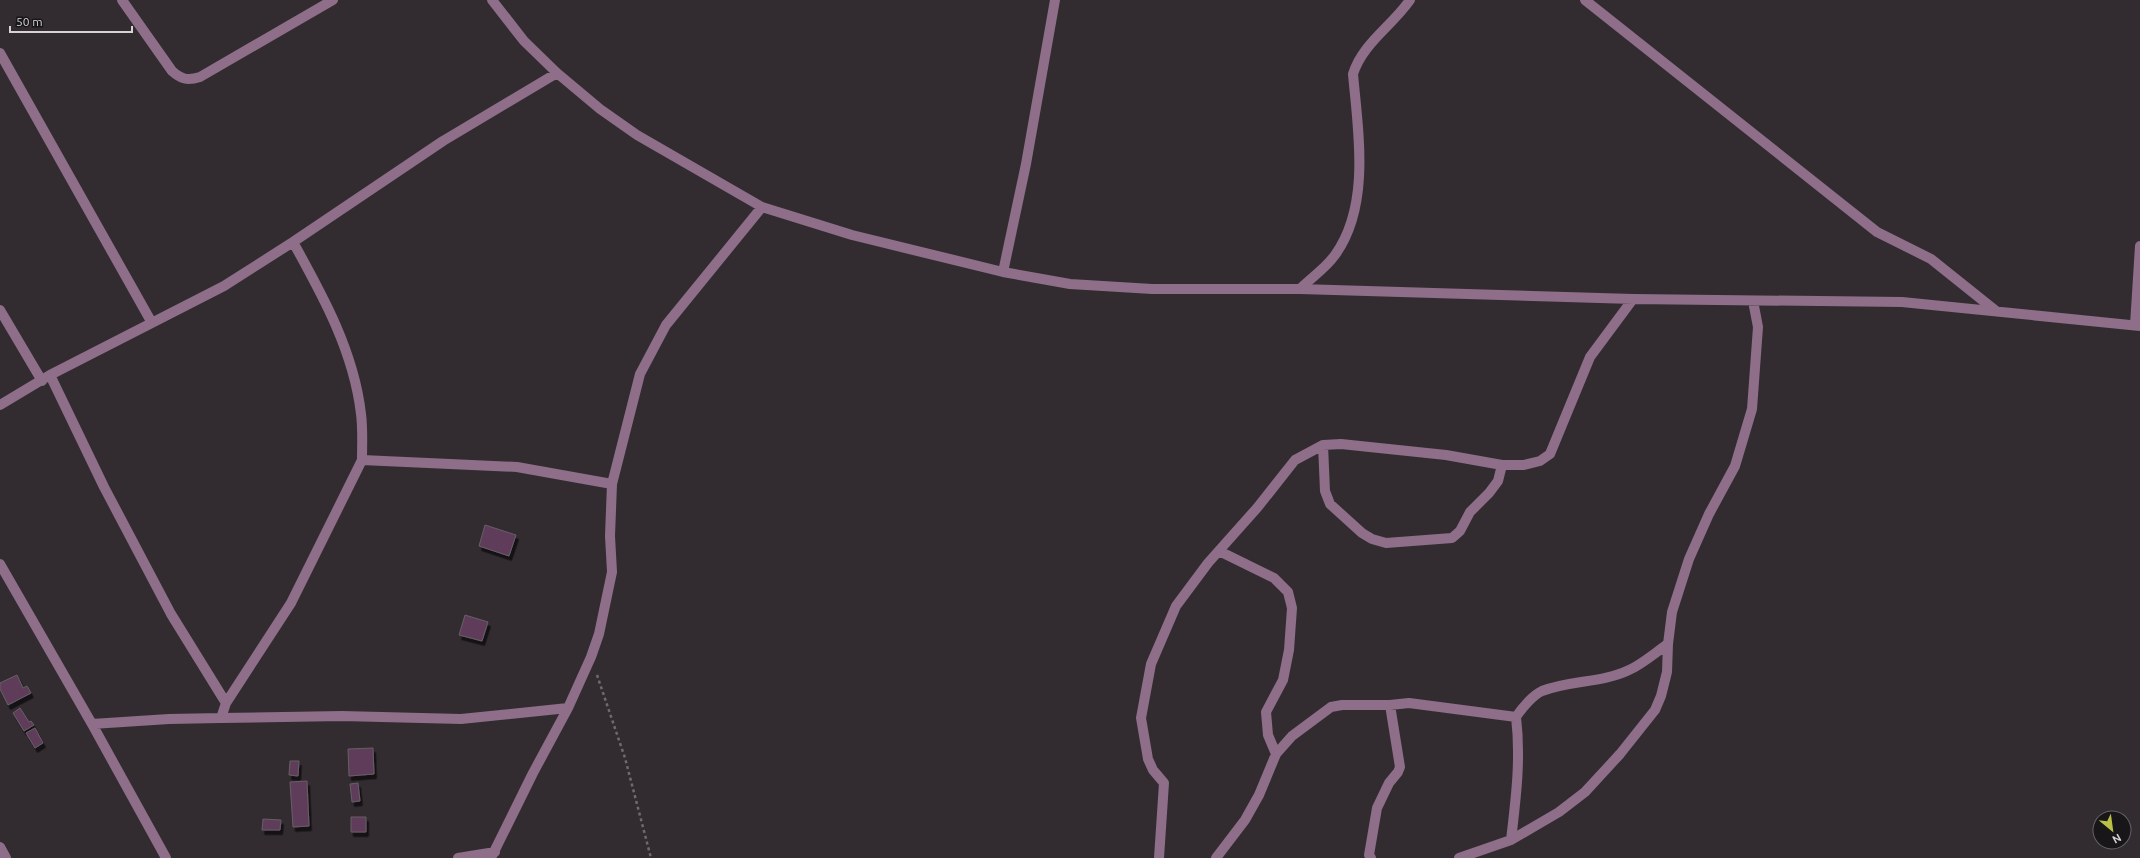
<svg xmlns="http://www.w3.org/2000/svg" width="2140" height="858" viewBox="0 0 2140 858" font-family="Ubuntu,sans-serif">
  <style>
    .building { fill: #5f3e5a; stroke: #665f65; filter: url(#shadow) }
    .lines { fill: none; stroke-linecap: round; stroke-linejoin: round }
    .path { stroke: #706a6f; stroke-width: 2.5; stroke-dasharray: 3 3; stroke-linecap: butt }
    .minor { stroke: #8e6e89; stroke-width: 10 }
  </style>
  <defs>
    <filter id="shadow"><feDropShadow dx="2.5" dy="4.5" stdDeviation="0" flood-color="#0009"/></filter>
  </defs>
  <rect width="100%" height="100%" fill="#322c31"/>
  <path class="building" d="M485,525L516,535L509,556L479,546Z
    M465,615L488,622L482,641L459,635Z
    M17,675L23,688L27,686L31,693L8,705L0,689V683Z
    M20,708L29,722L31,721L34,725L24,731L13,713Z
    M35,728L43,743L35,748L26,733Z
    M373,748L374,774L349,776L348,749Z
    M290,761H299L298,776L289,775Z
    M307,781L309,826L293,827L290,782Z
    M358,783L360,801L352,802L350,784Z
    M351,817H366V832H351Z
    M263,819L281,820L280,830H262Z"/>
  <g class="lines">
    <path class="path" d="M597,675L625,758L651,858"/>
    <path class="minor" d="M122,0L172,71C181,79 187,81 200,77L333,0
      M492,0L524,41L557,73L600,109L637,135L762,207L852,235L1003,272L1070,284L1152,289H1300L1633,299L1902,302L2140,326
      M1585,0L1877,232L1931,259L1996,311
      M0,53L152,323
      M293,242C323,296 354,352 361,414C363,429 362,445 362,460L517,467L612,484
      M1003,272L1026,164L1055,0
      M1300,289C1311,278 1326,268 1335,255C1371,205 1358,131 1353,74C1363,43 1392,26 1410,0
      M0,310L42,381
      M2135,325L2140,246
      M50,375L104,487L171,614L226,703
      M0,405L50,375L224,286L293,242L443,141L557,73
      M1323,445L1325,491L1330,504L1362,533L1372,539L1386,543L1452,538L1460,531L1470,512L1489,493L1498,481L1502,465
      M1219,551L1274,578L1288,592L1292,608L1289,650L1283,680L1266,712L1268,735L1276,754
      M0,564L92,724L166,858
      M221,718L342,716L461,719L568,708L591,657L599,634L612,572L610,536L612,484L640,374L666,325L762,207
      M92,724L169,719L221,718L226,703L291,603L362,460
      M1511,840C1516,798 1521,758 1516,717C1522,708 1533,695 1542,691C1570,680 1602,683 1629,670C1641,665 1656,652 1668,644
      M0,847L6,858
      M458,858L495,852
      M491,858L533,773L568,708
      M1159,858L1164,783L1153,770L1148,759L1141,718L1151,664L1176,606L1208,563L1257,508L1295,460L1323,445L1341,444L1446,455L1502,465H1524L1540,461L1550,454L1590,357L1633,299
      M1216,858L1245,820L1259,795L1276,754L1292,736L1331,707L1342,705H1390L1409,703L1516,717
      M1371,858L1369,855L1377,808L1389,783L1398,772L1400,767L1390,705
      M1459,858L1511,840L1559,812L1585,792L1620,754L1655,710L1661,696L1667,672L1668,644L1672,612L1689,559L1709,514L1735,466L1752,409L1758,327L1753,301"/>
  </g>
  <g transform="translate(2112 830) rotate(151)"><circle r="19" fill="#181618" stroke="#646164"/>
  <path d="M0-3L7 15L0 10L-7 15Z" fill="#b9c046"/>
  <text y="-6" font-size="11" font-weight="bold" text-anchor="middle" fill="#d6d2d5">N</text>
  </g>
  <path d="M10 26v6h122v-6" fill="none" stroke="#d6d2d5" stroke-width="2"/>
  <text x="16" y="26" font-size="12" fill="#d6d2d5" stroke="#181618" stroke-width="3" paint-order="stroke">50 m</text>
</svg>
